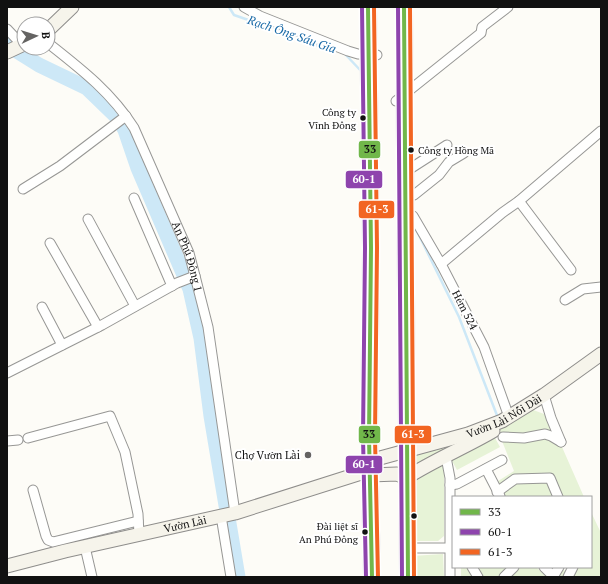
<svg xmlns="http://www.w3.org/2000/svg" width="608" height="584" viewBox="0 0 608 584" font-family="'PT Serif',serif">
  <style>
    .green { fill: #e7f3d7 }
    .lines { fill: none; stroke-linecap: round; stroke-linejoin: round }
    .stream { stroke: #cde8f7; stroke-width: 2.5 }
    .river { stroke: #cde8f7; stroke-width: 15 }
    .street-casing { stroke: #979795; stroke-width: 11 }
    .secondary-casing { stroke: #8e8d8b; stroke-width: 15 }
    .highway-casing { stroke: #858482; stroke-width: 18 }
    .street { stroke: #fffffe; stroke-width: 9 }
    .secondary { stroke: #f6f4eb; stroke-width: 13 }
    .highway { stroke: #eae1d8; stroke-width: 16 }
    .bus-1-casing { stroke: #fff; stroke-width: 7 }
    .bus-2-casing { stroke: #fff; stroke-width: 7 }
    .bus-3-casing { stroke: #fff; stroke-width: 7 }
    .bus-1 { stroke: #71b74a; stroke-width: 4 }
    .bus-2 { stroke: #8e44ad; stroke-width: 4 }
    .bus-3 { stroke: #f26522; stroke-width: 4 }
    .bus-dot { fill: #111; stroke: #fff; stroke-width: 1.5 }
    .poi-dot { fill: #646362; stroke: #fff; stroke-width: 1.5 }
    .labels { text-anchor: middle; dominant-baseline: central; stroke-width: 4; stroke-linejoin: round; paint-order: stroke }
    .bus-label { font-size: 10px; fill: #111; stroke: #fff; text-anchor: end }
    .street-label { font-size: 11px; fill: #111; stroke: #fff }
    .poi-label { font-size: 11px; fill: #111; stroke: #fff; text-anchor: end }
    .water-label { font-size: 12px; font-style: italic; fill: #1768a6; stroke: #fff }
    .line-badge { stroke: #fff; stroke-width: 1.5 }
    .badge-label { font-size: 11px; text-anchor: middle; font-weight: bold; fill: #fff }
    .pale-badge-label { font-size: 11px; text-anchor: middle; font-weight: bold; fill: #111 }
  </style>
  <rect width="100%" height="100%" fill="#fdfcf7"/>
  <path class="green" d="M528,408L544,414L556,433L503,435L500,431V428Z
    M481,434L418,467L413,453Z
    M494,436L500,447L457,470L451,459Z
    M544,436L559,444L562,447L584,497H501L495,483L514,471L502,441Z
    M442,465L444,467V536L438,541H413L412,478Z
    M591,512L601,533V577H560L558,574L563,569L569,575L573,567H591Z
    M443,554L444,577H413L412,556Z
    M461,567H509L499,577H461Z
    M518,567H536L547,577H510Z"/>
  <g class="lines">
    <path class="stream" d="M229,7L234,15L263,25L287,31
      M295,35L316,45L331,49
      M345,54L362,72
      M415,227L459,317L498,418"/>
    <path class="river" d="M7,45L39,65L87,88L118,118L125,130L138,168L190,289L201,338L211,416L238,577"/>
    <defs>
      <g id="street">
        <path d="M244,7L260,16L348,51L358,54L377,55"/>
        <path d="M7,29L22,45"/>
        <path id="s1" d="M48,43C81,69 111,92 134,128L189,253L195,276L208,327L235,513"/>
        <path d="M396,101L481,33L482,27L508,7"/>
        <path d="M405,172L447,145"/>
        <path d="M23,189L60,166L126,116"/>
        <path d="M406,195H414L439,175L449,162L464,153"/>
        <path d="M134,198L172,286"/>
        <path d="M519,201L571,270"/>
        <path d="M406,213L413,216L441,264L484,347L509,417"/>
        <path d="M88,219L135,306"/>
        <path d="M50,243L98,327"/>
        <path d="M441,264L502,213L519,201L601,131"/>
        <path d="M565,300L583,289L601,287"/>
        <path d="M42,307L62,345"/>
        <path d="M7,373L102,325L177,283L195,276"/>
        <path d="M544,395L551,418L561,442"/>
        <path d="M503,437L524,438L545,434L551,436L561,442"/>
        <path d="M28,438L110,416L125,452L138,514L139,535"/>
        <path d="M7,441L18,440"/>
        <path d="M446,457L450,478V577"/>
        <path d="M486,469L500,496"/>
        <path d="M450,485L457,484L502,460"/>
        <path d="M33,490L46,536L48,540L53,542L138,521"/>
        <path d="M497,492L515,479L550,478L558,497"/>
        <path d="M221,516L231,577"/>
        <path d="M85,547L92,577"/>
        <path d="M407,548H453"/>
        <path d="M472,567L478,577"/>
        <path d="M544,567L554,577"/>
        <path d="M504,577L514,567"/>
        <path d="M553,577L559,567"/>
        <path d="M568,577L573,567"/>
      </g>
      <g id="secondary">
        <path d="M48,30L72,7"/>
        <path d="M7,52L24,44"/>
        <path d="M361,473L370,475L397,474L406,478C434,460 464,448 493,431"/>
        <path id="s2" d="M7,566L65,551L235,513L361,473L380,458L468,434L502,421L544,395L601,354"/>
      </g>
      <path id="highway" d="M368,7L371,248L369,437L372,577
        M404,7L408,577"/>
    </defs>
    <use href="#street" class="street-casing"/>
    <use href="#secondary" class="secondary-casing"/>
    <use href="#highway" class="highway-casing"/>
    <use href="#street" class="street"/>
    <use href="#secondary" class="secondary"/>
    <use href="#highway" class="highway"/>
    <defs>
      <path id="bus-1" d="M368,7L371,248L369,437L372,577
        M404,7L408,577"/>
      <path id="bus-2" d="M362,7L365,248L363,437L366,577
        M398,7L402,577"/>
      <path id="bus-3" d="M374,7L377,248L375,437L378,577
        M410,7L414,577"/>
    </defs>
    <use href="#bus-1" class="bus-1-casing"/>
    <use href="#bus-2" class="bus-2-casing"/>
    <use href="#bus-3" class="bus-3-casing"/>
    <use href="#bus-1" class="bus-1"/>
    <use href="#bus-2" class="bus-2"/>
    <use href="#bus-3" class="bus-3"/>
  </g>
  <g class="bus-dot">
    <circle cx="363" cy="118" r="3.5"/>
    <circle cx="411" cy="150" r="3.5"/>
    <circle cx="414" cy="516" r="3.5"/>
    <circle cx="365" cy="532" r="3.5"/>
  </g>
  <circle class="poi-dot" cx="308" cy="455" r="4"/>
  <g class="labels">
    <g class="bus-label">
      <text x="356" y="112">Công ty<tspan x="356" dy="13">Vĩnh Đông</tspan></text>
      <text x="418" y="150" text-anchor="start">Công ty Hồng Mã</text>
      <text x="358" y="526">Đài liệt sĩ<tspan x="358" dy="13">An Phú Đông</tspan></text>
    </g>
    <g class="street-label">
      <text stroke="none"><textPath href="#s1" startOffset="261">An Phú Đông 1</textPath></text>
      <text transform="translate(465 310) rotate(63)">Hẻm 524</text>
      <text stroke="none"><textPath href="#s2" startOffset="522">Vườn Lài Nối Dài</textPath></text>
      <text stroke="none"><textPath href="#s2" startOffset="183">Vườn Lài</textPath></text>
    </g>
    <g class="poi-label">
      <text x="300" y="455">Chợ Vườn Lài</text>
    </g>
    <g class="water-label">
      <text transform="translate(292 34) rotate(19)">Rạch Ông Sáu Gia</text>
    </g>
  </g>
  <g class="line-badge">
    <rect x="358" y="140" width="23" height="19" rx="4" fill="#71b74a"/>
    <rect x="345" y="170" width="38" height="19" rx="4" fill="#8e44ad"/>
    <rect x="358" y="200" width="37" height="19" rx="4" fill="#f26522"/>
    <rect x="394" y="425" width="38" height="19" rx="4" fill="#f26522"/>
    <rect x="358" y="425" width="23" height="19" rx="4" fill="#71b74a"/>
    <rect x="345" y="455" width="38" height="19" rx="4" fill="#8e44ad"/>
  </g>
  <g class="badge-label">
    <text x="364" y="183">60-1</text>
    <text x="377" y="213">61-3</text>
    <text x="413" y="438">61-3</text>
    <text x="364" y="468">60-1</text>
  </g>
  <g class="pale-badge-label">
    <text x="370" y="153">33</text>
    <text x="369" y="438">33</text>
  </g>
  <rect width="608" height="584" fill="none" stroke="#111111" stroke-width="16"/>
  <rect x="452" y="496" width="140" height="72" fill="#ffffff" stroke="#a0a0a0"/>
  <rect x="460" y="509" width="20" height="6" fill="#71b74a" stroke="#a0a0a0"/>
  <text x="488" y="516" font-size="12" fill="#111111">33</text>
  <rect x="460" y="529" width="20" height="6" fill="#8e44ad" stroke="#a0a0a0"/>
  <text x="488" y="536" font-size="12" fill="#111111">60-1</text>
  <rect x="460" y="549" width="20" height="6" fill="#f26522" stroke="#a0a0a0"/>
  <text x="488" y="556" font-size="12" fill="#111111">61-3</text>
  <g transform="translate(36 36) rotate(86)"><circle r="19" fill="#ffffff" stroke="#a0a0a0"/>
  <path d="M0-3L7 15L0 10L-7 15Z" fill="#646362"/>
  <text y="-6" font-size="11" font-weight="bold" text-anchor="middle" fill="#111111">B</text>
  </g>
</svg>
